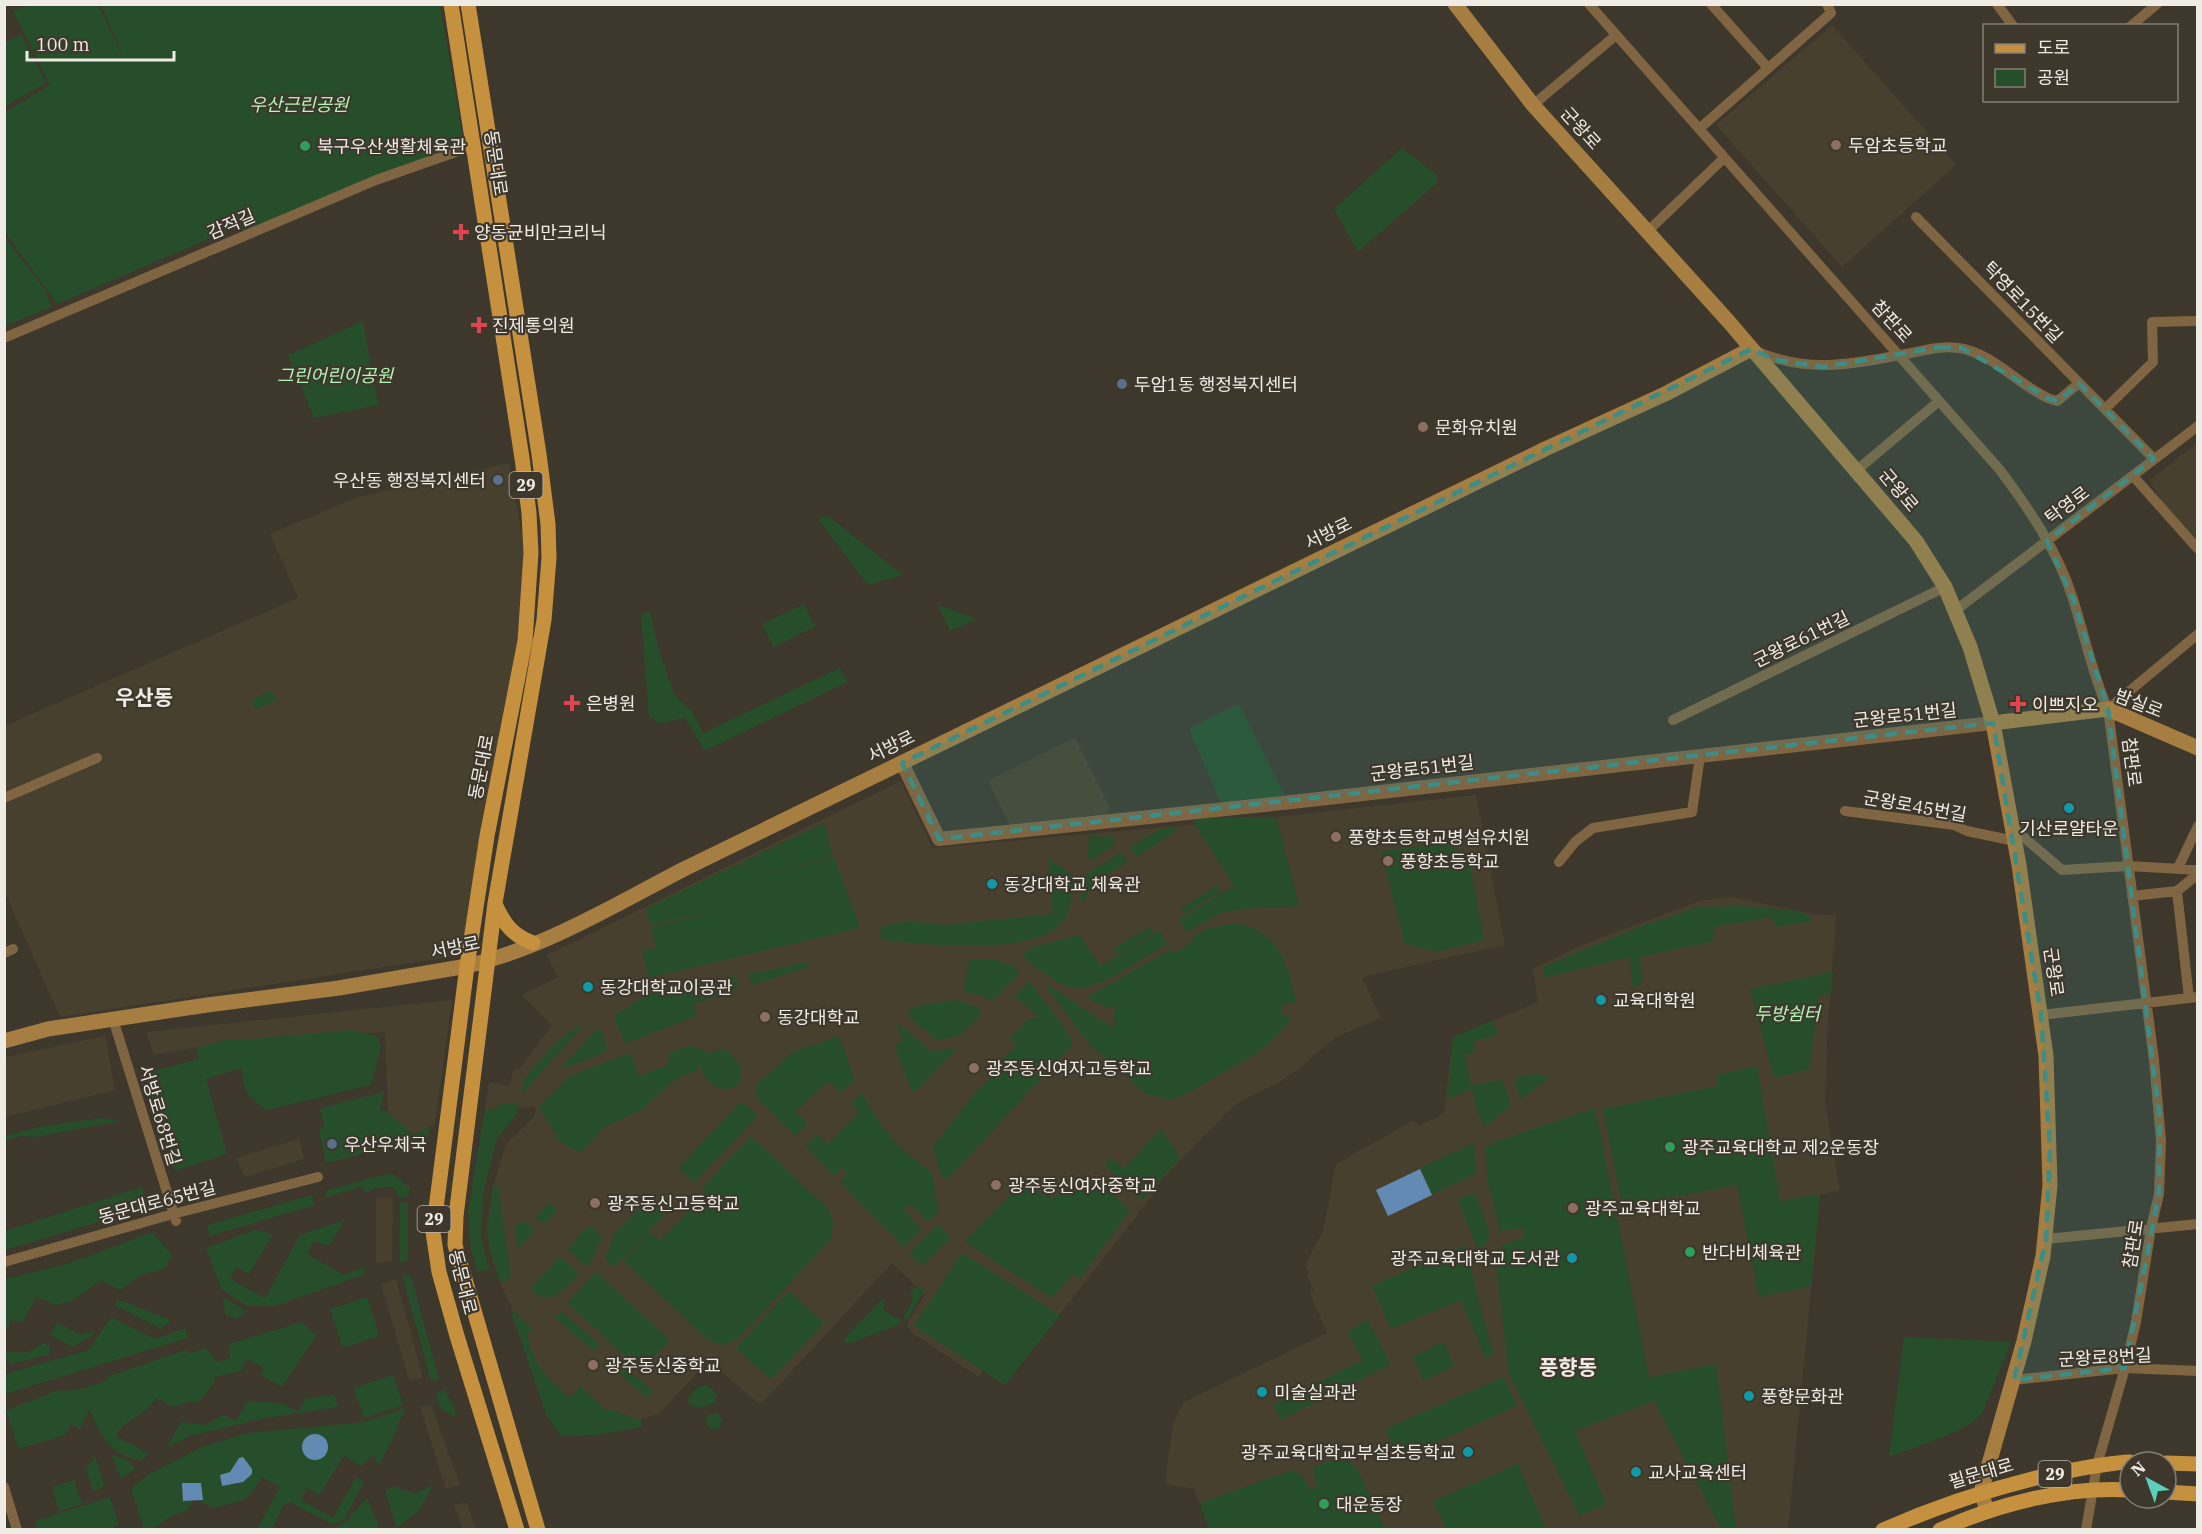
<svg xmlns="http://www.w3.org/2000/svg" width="2202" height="1534" viewBox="0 0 2202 1534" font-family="'IBM Plex Serif','Noto Sans KR',serif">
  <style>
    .built { fill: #48402f }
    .green { fill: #274e2b }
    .water { fill: #628ab3 }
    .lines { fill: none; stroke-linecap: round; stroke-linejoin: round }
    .minor { stroke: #7f6541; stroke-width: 10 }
    .tertiary { stroke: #7f6541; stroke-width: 14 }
    .secondary { stroke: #a77e41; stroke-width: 15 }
    .primary { stroke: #c5913e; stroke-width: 15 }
    .marked { fill: #3c8d86; fill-opacity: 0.2; stroke: #3c8d86; stroke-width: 4.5; stroke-dasharray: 12 8; stroke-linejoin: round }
    .education-dot { fill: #8d6e63; stroke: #3d372c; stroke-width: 2 }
    .leisure-dot { fill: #2e9e5b; stroke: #3d372c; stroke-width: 2 }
    .health-dot { fill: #e0444e; stroke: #3d372c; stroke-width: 2 }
    .service-dot { fill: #5c6f8a; stroke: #3d372c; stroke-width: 2 }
    .culture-dot { fill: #0f9aa8; stroke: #3d372c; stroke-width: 2 }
    .labels { text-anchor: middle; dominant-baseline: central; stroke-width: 4.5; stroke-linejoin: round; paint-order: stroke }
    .shield { fill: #3d372c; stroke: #bab5ae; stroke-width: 1.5 }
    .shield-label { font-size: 16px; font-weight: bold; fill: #efebe5 }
    .park-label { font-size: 18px; font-style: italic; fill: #b2f5b7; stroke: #3d372c }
    .street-label { font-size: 18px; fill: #efebe5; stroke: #3d372c }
    .poi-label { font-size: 18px; fill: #efebe5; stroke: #3d372c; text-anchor: start }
    .quarter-label { font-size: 21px; font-weight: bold; fill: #efebe5; stroke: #3d372c }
  </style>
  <rect width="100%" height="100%" fill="#3d372c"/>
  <path class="built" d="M1832,25L1956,165L1842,267L1716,125Z
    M2197,443V541L2158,497L2150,480Z
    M509,463L524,546L520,624L515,664L462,955L60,1017L5,893L4,726L298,598L270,534L358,497Z
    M1075,738L1110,808L1105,816L1010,825L988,781Z
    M901,781L933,848L1211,823L1264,907L1299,906L1276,817L1476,795L1505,945L1362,977L1381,1018L1334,1038L1300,1068L1278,1083L1244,1099L1227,1112L1156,1186L1158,1188L1005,1385L983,1371L979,1377L914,1334L908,1328V1322L925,1295L892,1263L766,1399L759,1404L709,1361L659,1413L639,1420L613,1410L606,1411L581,1386L569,1398L542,1373L531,1354L527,1335L532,1329L513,1310L503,1290L491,1256L487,1230L493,1186L506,1144L534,1117L536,1107L485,1109L489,1082L509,1086L514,1069H519L552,1025L521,995L558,977L547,955Z
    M1732,897L1812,914L1836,916L1828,1022L1825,1101L1840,1190L1820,1195L1788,1529H1210L1194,1489L1165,1484L1173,1423L1184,1402L1327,1333L1310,1293L1314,1290L1307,1275L1309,1274L1305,1265L1323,1231L1336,1164L1414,1120L1418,1126L1444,1114L1453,1037L1538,1002L1533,969L1579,946L1699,901Z
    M452,1000L435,1124L414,1135L388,1113L385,1032L193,1048L154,1055L146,1032Z
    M105,1036L115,1090L5,1117V1057Z
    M299,1139L304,1159L245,1177L236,1158Z
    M376,1198H393L392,1261L376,1263Z
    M396,1279L423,1378L409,1380L381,1284Z
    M431,1405L460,1485L446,1489L420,1407Z
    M467,1503L476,1529H463L454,1504Z"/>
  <path class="green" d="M30,5H98L129,70L101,5H440L464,144L244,232L241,225L57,304L5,232L4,113L50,85L13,11Z
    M21,35L46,83L5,106V42Z
    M1402,148L1438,176L1437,183L1358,252L1334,209Z
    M5,238L45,290L51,307L5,326Z
    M363,321L378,405L314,418L288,355Z
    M827,515L903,575L868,585L818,519Z
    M804,604L815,627L773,647L762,624Z
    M938,605L977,619L950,631Z
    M650,610L658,648L675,696L691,710L703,733L840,668L847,682L705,751L685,718L659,723L649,716L641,615Z
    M271,690L276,700L256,710L251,700Z
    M1239,704L1288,802L1223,808L1189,729Z
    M1276,817L1299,906L1264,907L1222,912L1187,933L1179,920L1234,886L1193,821L1195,818Z
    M824,823L833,856L750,877L834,857L860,928L649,978L642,951L656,948L651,927L700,915L697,905L699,914L651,925L645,909Z
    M1175,828L1177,831L1136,857L1130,847L1160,829Z
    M1089,836L1115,837L1114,846L1092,860L1088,857Z
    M1448,843L1469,859L1484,940L1437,952L1405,944L1381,851Z
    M1122,852L1128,862L1094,882L1085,900L1080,899L1084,879L1091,871Z
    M1048,858L1070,873L1074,879C1072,891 1071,910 1065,919C1037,959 924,944 881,940L880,927L908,921L944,925L1053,914Z
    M1217,886L1221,892L1184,914L1181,908Z
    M1741,906L1800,911L1814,921L1776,927L1772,917L1714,927V941L1640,957L1642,985L1632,987L1630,957L1544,978L1543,967L1644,925L1700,907Z
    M1236,923C1280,932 1288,965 1297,1004L1284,1002L1280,1014L1292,1018L1282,1031L1259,1052L1188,1093L1170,1100L1146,1094L1091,1046L1046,987L1048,985L1113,1028L1115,1006L1109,1008L1089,999V996L1172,949L1175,953L1194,941L1192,938L1206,929Z
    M1150,927L1154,933L1117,955L1114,948Z
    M1160,931L1167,944C1146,956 1095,993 1072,988C1057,984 1041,970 1028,962L1024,956L1025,951L1030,948L1080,935L1100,966Z
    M993,959L1013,966L1020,973L992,1001L981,995L964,992L969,960Z
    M808,962L809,967L752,985L748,974Z
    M1833,972L1831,993L1819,995L1809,1069L1774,1078L1750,989Z
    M735,976L739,988L693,1005L697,1016L625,1044L613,1016L652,992Z
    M1029,981L1065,1028L1073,1044L946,1181L941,1176L933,1146L977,1091L995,1073L993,1070L1017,1045L1010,1038L1027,1020L1040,1016L1035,1014L1015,996Z
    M956,1000L980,1008V1016L959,1036L937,1041L909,1016L910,1009L916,1006Z
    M1493,1020L1498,1035L1473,1041L1475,1052L1465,1055L1471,1085L1501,1080C1506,1088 1509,1097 1511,1106L1485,1127L1477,1111L1472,1089L1447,1100L1453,1037Z
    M896,1024H899L931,1051L954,1048L956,1050L916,1091H912L894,1045L903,1041Z
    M577,1026H581L580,1029L524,1092L521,1091C527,1067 558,1041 577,1026Z
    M597,1029H601L608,1051L563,1069L562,1067Z
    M351,1030L378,1036L381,1046L371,1085L267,1110C247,1098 243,1092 242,1068L206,1079L227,1154L175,1171L163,1135H161L145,1073L199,1059L196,1049L227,1039L239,1040Z
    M839,1036L855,1080L841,1093L828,1081L796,1111L808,1124L795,1136L757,1098L756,1085L793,1052Z
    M692,1045L707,1053V1055L720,1049L731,1052L741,1069L740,1083C726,1096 710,1086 702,1072V1063L698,1069L675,1080L642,1109L602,1129L581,1153L559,1141L539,1106L570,1076L630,1053L639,1076L668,1065L670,1052Z
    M1757,1066L1780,1201L1820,1194L1811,1286L1759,1297L1737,1185L1622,1207L1603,1109L1718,1086L1716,1075Z
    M1539,1073L1549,1078L1522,1099C1517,1093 1514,1085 1517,1077Z
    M384,1092L380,1112L385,1110L414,1135L430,1126L428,1138L326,1163L319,1129L324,1127L320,1108Z
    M862,1093C881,1130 898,1148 932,1172L938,1212L928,1222L910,1204L904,1210L922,1229L904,1247L840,1182L847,1174L842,1168L834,1176L805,1146L817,1134L827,1144L859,1113L851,1103Z
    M744,1103L758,1116L694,1183L678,1168L739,1104Z
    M500,1104H517L519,1107L517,1114L497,1138L483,1194L481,1239L489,1269L478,1272L471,1250L468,1212L485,1109H494Z
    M1595,1108L1649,1377L1716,1364L1736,1529H1721L1654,1401L1575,1431L1606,1504L1579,1516L1509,1374L1496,1265L1503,1244L1524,1238V1228L1500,1231L1487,1177L1486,1148L1495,1142Z
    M100,1118L122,1121L35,1137L20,1136L5,1141V1136L38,1127Z
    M1161,1128L1180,1158L1142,1200L1104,1165L1111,1158L1124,1169Z
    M751,1136L829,1210L833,1224L831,1239L738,1339L723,1345L709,1341L623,1260L650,1232L660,1241L706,1192L702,1188Z
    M1474,1143L1476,1174L1431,1195L1420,1168Z
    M393,1174L410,1188L408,1197L400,1198L393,1187H378L366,1193L362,1186L326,1198L325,1191L378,1176Z
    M1095,1176L1130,1210L1080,1279L1073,1274L1052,1298L965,1242L1020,1185L1031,1184L1042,1195L1054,1198L1071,1184L1079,1191Z
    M496,1185L499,1190L511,1276L506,1281L500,1282L490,1251L487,1230L493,1186Z
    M142,1187L148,1207L5,1250V1231Z
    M1475,1193L1490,1233L1485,1246L1477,1249L1458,1199Z
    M312,1195L315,1205L210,1236L207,1225Z
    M650,1197L666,1213L616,1265L612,1266L605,1259L615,1233Z
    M549,1202L558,1210L544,1225L535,1217Z
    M400,1203H408V1261L400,1263Z
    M345,1220L329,1246L314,1241L307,1254L344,1275L363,1267L366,1274L275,1306H247L222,1290L206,1248L255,1230L273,1234L249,1274L236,1267L230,1279L265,1298L300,1235Z
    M521,1222L528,1223L535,1230L517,1249L515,1227Z
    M938,1224L951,1238L922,1266L909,1253Z
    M589,1225L602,1237L592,1260L586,1267L567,1249Z
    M152,1232L172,1255L165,1268L140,1276L120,1290L101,1280L74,1300L57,1305L36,1297L23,1322L11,1320L5,1335V1279L71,1263Z
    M1464,1245L1493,1353L1486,1360L1461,1300L1391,1329L1372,1286Z
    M962,1253L1060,1315L1005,1385L914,1326Z
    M560,1256L579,1274C564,1290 552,1309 530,1289Z
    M596,1272L670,1340L641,1371L567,1303Z
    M402,1274L411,1276L439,1379L431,1381Z
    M918,1285L924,1291L906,1322L904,1316L913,1300L910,1293Z
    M789,1291L824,1323L771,1380L736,1348Z
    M223,1297L246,1311L238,1319L225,1315Z
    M367,1297L379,1336L343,1348L330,1309Z
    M884,1297L883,1309L894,1318H899L901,1324L848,1344L843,1340Z
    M117,1299L171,1320L168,1324L160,1328L114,1305Z
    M513,1310L532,1329L527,1335C534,1366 547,1377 569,1398L581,1386L606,1410H613L642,1421V1427L596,1435L561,1436L547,1416L511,1312Z
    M561,1311L600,1344L594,1351L555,1318Z
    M111,1317L155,1339L185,1328L188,1338L5,1394V1374L89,1350Z
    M1368,1320L1391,1365L1281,1420L1273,1405L1362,1360L1348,1331Z
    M57,1322L79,1335L94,1331L93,1335L73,1347L50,1335Z
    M302,1322L317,1337L310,1345L282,1387L261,1375L264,1368L247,1359L241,1371L215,1377L213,1385L200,1401L188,1402L174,1407L156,1398C143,1419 126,1416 116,1436L148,1454L142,1461C106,1452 104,1439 89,1409L80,1429L71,1424L65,1435L19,1449L6,1411L55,1391L79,1390L108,1380L107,1377L188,1349V1354L206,1348L217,1362L230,1358L229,1344Z
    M1904,1337L2011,1342L1982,1414C1963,1433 1915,1447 1889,1457Z
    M43,1342L50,1347V1354L11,1364L5,1359V1351C20,1353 33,1355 43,1342Z
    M1444,1342L1454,1366L1423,1381L1413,1356Z
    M614,1357L653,1391L647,1398L608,1364Z
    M393,1375L403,1405L364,1418L354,1388Z
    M1504,1377L1517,1406L1399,1459L1385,1429Z
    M707,1385L713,1389L717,1395L715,1402C707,1407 701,1408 691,1406L688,1400C692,1391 697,1386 707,1385Z
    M445,1390L455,1409V1417L441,1409L436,1395L439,1391Z
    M334,1395L338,1407L266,1418L190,1436L166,1448L181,1422L205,1425L224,1415L236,1421L247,1401L282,1403L298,1412L306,1398Z
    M405,1408L393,1438L378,1467L374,1454L362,1466L344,1456L319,1495L307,1488L301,1500L333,1518L356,1477L364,1482L344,1520L332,1524L295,1505L293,1502L284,1504L272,1529H257L280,1487L262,1477C246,1505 241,1500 213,1508L194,1498L187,1511L173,1515L153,1529H144L131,1488L149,1474L202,1447L248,1433L364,1422Z
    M706 1421a8 8 0 1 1 16 0a8 8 0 1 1-16 0Z
    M111,1454L129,1461L135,1470L121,1478Z
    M95,1456L105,1487L93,1491L86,1469Z
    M1348,1460L1358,1470L1385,1529H1209L1200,1503L1292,1470L1300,1473L1310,1489L1319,1485L1315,1481L1313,1467L1329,1461Z
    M1518,1464L1546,1529H1446L1433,1501Z
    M74,1480L82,1504L59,1511L52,1487Z
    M433,1485L418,1512L397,1527L385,1491L395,1486L414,1494Z
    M110,1497L119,1525L114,1526L112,1529H37L35,1521Z
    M367,1498L380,1529H331L349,1520L350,1516Z"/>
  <path class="water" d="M1420,1169L1432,1195L1388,1216L1376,1190Z
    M302 1447a13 13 0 1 1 26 0a13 13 0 1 1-26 0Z
    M243,1457L252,1469V1474L243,1482L222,1486L220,1475L230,1472L239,1458Z
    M182,1483H201L203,1500L183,1501Z"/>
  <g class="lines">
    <path class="minor" d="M1589,4L2000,470C2029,509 2058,551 2073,599C2085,636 2092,674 2108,709L2154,1060L2161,1141L2159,1194L2151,1228L2136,1322L2125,1368L2097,1465L2086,1530
      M1711,4L1768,68
      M1997,4L2013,26
      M2131,26L2157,4
      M1533,105L1615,36
      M1699,129L1831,13L1827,4
      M1916,217L2154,459
      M1648,231L1724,158
      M4,338L376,180L473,146
      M1756,351C1806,373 1849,365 1900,355C1920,352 1938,345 1959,348C1993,353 2019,386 2050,399L2057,401L2060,399L2079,383
      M2105,409L2153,362L2152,322L2198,321
      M1857,470L1939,401
      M2133,476L2198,549
      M1956,610L2198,426
      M2108,709L2198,634
      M1673,720L1945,587
      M4,798L97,758
      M1845,811L1954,825L1967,831L2015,841
      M2013,828L2062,870L2128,866L2198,870
      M1559,862L1575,842L1593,828L1692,812L1700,756
      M2178,868L2198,826
      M2177,891L2189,998
      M2132,896L2177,891L2198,874
      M4,953L13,949
      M2041,1015L2198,997
      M113,1019L176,1221
      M2046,1239L2198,1224
      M4,1262L173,1214L318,1177
      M2014,1380L2125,1368L2198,1371
      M4,1487L17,1530"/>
    <path class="tertiary" d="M902,763L939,839L1292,802L1993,723"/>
    <path class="secondary" d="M1455,4L1533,105L1729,322L1916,541L1945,587L1970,647L1993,723L2019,865L2046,1056L2050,1185L2043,1256L2024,1341L1981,1492L1987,1510
      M1993,723L2108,709L2198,748
      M4,1041L48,1029L207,1005L339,988L467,966C544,948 615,905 684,869L1545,449L1665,394L1751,349"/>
    <path class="primary" d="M451,4L522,458L529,513L531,553L525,641L487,836L467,966L433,1232L439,1272L457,1336L517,1530
      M468,4L539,454L548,524L549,558L544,620L495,903L456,1216L455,1245L538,1530
      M495,904C504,924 512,935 533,943
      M2166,1463L2198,1464
      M2166,1492L2198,1494
      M1883,1530C1940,1505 1992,1488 2053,1474C2079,1469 2104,1463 2130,1462
      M1940,1530C1997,1504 2067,1486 2130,1490"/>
  </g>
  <path class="marked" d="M1939,347L1962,348L2050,399L2058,401L2079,383L2154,459L2047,541L2073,598L2108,709L2160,1119L2159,1194L2125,1368L2014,1380L2046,1239L2050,1148L2041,1015L1993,723L939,839L902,763L1751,349L1776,360L1823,367Z"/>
  <g class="education-dot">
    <circle cx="1836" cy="145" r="6"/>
    <circle cx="1423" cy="427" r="6"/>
    <circle cx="1336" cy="837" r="6"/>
    <circle cx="1388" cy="861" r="6"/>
    <circle cx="765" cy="1017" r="6"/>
    <circle cx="974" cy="1068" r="6"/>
    <circle cx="996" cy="1185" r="6"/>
    <circle cx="595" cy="1203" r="6"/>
    <circle cx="1573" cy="1208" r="6"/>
    <circle cx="593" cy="1365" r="6"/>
  </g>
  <g class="leisure-dot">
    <circle cx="305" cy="146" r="6"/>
    <circle cx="1670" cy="1147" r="6"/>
    <circle cx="1690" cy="1252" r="6"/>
    <circle cx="1324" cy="1504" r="6"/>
  </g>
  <g class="health-dot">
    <path d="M458 223h6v6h6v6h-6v6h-6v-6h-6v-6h6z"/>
    <path d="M476 316h6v6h6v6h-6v6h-6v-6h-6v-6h6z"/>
    <path d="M569 694h6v6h6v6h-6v6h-6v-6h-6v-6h6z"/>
    <path d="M2015 695h6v6h6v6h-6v6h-6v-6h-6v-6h6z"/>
  </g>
  <g class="service-dot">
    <circle cx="1122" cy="384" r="6"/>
    <circle cx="498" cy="480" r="6"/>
    <circle cx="332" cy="1144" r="6"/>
  </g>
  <g class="culture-dot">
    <circle cx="2069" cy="808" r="6"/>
    <circle cx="992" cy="884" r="6"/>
    <circle cx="588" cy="987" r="6"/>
    <circle cx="1601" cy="1000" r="6"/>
    <circle cx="1572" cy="1258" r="6"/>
    <circle cx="1262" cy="1392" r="6"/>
    <circle cx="1749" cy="1396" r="6"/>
    <circle cx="1468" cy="1452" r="6"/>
    <circle cx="1636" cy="1472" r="6"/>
  </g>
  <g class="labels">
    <g class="shield">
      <rect x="509.5" y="472" width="33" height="26" rx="4.5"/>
      <rect x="417.5" y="1206" width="33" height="26" rx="4.5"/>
      <rect x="2038.5" y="1461" width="33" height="26" rx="4.5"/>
    </g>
    <g class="shield-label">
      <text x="526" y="485">29</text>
      <text x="434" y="1219">29</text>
      <text x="2055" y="1474">29</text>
    </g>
    <g class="park-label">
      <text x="299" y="104">우산근린공원</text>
      <text x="335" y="375">그린어린이공원</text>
      <text x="1787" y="1013">두방쉼터</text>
    </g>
    <g class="street-label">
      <text transform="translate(1581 128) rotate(48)">군왕로</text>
      <text transform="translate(496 163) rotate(81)">동문대로</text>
      <text transform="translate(231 224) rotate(-23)">감적길</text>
      <text transform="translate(2023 302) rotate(46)">탁영로15번길</text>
      <text transform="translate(1892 321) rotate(48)">참판로</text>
      <text transform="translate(1899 490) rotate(50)">군왕로</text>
      <text transform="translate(2067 505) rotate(-37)">탁영로</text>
      <text transform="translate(1328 533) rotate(-26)">서방로</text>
      <text transform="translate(1801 639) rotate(-26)">군왕로61번길</text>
      <text transform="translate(2139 703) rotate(21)">밤실로</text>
      <text transform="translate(1905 715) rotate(-6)">군왕로51번길</text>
      <text transform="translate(891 746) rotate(-26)">서방로</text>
      <text transform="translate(2132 762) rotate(83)">참판로</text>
      <text transform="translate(481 767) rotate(-79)">동문대로</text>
      <text transform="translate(1422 768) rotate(-7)">군왕로51번길</text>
      <text transform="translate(1915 806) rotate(10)">군왕로45번길</text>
      <text transform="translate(455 947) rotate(-12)">서방로</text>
      <text transform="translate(2054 972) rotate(82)">군왕로</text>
      <text transform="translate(160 1115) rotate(73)">서방로68번길</text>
      <text transform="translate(157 1202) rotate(-15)">동문대로65번길</text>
      <text transform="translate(2133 1244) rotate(-81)">참판로</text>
      <text transform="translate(463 1282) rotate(76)">동문대로</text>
      <text transform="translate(2105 1357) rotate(-3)">군왕로8번길</text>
      <text transform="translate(1981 1473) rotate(-16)">필문대로</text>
    </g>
    <g class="poi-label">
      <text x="1848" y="145">두암초등학교</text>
      <text x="317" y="146">북구우산생활체육관</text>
      <text x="474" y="232">양동균비만크리닉</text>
      <text x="492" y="325">진제통의원</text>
      <text x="1134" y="384">두암1동 행정복지센터</text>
      <text x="1435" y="427">문화유치원</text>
      <text x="486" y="480" text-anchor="end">우산동 행정복지센터</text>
      <text x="586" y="703">은병원</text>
      <text x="2032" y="704">이쁘지오</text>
      <text x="2069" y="828" text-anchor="middle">기산로얄타운</text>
      <text x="1348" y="837">풍향초등학교병설유치원</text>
      <text x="1400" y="861">풍향초등학교</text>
      <text x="1004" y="884">동강대학교 체육관</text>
      <text x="600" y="987">동강대학교이공관</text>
      <text x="1613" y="1000">교육대학원</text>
      <text x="777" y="1017">동강대학교</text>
      <text x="986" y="1068">광주동신여자고등학교</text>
      <text x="344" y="1144">우산우체국</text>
      <text x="1682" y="1147">광주교육대학교 제2운동장</text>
      <text x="1008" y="1185">광주동신여자중학교</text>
      <text x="607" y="1203">광주동신고등학교</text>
      <text x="1585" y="1208">광주교육대학교</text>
      <text x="1702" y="1252">반다비체육관</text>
      <text x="1560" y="1258" text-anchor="end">광주교육대학교 도서관</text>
      <text x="605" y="1365">광주동신중학교</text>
      <text x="1274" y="1392">미술실과관</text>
      <text x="1761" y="1396">풍향문화관</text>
      <text x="1456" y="1452" text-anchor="end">광주교육대학교부설초등학교</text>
      <text x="1648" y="1472">교사교육센터</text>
      <text x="1336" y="1504">대운동장</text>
    </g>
    <g class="quarter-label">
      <text x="144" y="697">우산동</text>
      <text x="1568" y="1367">풍향동</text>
    </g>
  </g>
  <rect width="2202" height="1534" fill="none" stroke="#efebe5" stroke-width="12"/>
  <rect x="1983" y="24" width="195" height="78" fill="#3d372c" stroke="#847f76" stroke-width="1.5"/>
  <rect x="1995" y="44" width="30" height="9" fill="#c5913e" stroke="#847f76" stroke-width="1.5"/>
  <text x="2037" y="54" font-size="18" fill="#efebe5">도로</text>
  <rect x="1995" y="69" width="30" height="18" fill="#274e2b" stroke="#847f76" stroke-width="1.5"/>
  <text x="2037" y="84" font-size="18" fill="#efebe5">공원</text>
  <g transform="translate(2148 1480) rotate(319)"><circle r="28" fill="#3d372c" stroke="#847f76" stroke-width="1.5"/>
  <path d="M0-4.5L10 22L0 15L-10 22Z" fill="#5ccebb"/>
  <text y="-9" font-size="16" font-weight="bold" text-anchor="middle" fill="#efebe5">N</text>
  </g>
  <path d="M27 51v9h147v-9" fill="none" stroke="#efebe5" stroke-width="3"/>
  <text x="36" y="51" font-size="18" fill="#efebe5" stroke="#3d372c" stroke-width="4.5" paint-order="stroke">100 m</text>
</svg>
